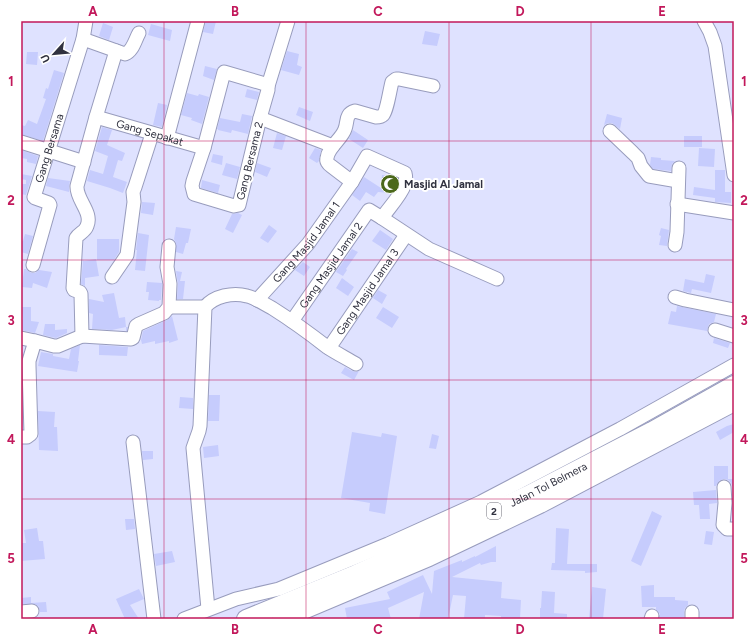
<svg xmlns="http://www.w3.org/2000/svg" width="755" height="640" viewBox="0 0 755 640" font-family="Figtree,sans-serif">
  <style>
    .building { fill: #c6ccfd }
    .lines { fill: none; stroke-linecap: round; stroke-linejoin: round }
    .minor-casing { stroke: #989cbd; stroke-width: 15 }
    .highway-casing { stroke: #989cbd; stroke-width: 20 }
    .minor { stroke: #fff; stroke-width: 13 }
    .highway { stroke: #fff; stroke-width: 18 }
    .grid { fill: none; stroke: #c2185b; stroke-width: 1; stroke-opacity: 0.55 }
    .labels { text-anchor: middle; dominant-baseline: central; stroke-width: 4; stroke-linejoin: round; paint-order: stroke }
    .shield { fill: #fff; stroke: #6e6f79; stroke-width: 1 }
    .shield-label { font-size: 10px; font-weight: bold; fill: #30313f }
    .street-label { font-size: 11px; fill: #30313f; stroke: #fff }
    .poi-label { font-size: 11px; font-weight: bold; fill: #30313f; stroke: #fff; text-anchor: start }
    .neatline { fill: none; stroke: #c2185b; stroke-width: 1.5 }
    .grid-label { font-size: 13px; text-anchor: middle; font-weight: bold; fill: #c2185b }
  </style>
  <rect width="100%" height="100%" fill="#dfe2ff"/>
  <path class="building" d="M206,21H216L213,34L203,32Z
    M103,23L113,27L109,40L99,36Z
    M151,24L172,30L170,41L148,35Z
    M425,31L440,34L437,46L422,44Z
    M287,51L299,54L297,65L302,67L299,75L281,70Z
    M27,52H38L37,65L26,64Z
    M205,66L217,69L214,80L203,76Z
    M54,70L64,73L43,141L21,134V125L25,126L28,120L37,124L46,99L43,98L46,88L48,89Z
    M247,89L259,92L257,100L245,97Z
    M187,93L198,96L199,94L209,97L202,124L191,120L192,118L181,115Z
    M158,103L167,105L162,127L153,125Z
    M299,107L313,112L310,121L296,115Z
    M242,114L252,116L248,134L232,130L231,133L218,130V129H217L220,118L240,122Z
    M607,114L622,118L620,129L612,123H608L604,125Z
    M102,127L112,130L107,145L125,153L122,161L118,160L113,177L127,182L123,193L110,188L87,181L90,170L103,174L108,156L95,151Z
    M353,130L368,140L363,148L349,139Z
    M277,133L286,136L282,150L273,148Z
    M684,136H702V147H684Z
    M315,148L321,150L319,161L317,163L309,158Z
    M699,148L715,149L714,167L698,166Z
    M21,150L38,156L36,164L27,162V159L21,158Z
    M213,154L223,156L222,165L211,162Z
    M651,157L661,158V160L675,161L672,164L671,171L653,169L650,165Z
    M226,163L240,167L237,179L222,175Z
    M257,163L271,168L267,177L255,172Z
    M715,170H725V192H731V203L715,202V198L693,195L694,187L715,190Z
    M21,174L32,176L26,195L21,194V184H26V180L21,179Z
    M382,175L391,176L398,178L395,186L391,193L378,192L374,197L366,192L360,201L352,195L364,177L381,188Z
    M48,178L70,181L69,186V192L46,186Z
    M202,180L220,185L218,193L201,188Z
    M142,202L155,203L153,215L141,213Z
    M238,213L242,215L233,233L225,229L232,214Z
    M269,225L277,231L268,243L260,238Z
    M176,227L191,229L188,243H186L183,254L176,252V243L174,239Z
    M661,228L669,230L667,246L659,245L661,236L659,235Z
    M380,230L393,239L386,250L372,241Z
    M138,233L149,235L145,271L135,270L137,250H136Z
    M25,234L33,236L28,254L21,252V241H23Z
    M97,239H119V252L114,260H97Z
    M352,249L358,252L346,269L347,270L343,276L336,272Z
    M96,259L99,276L85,278V286L81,284L83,260L84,261Z
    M303,262L310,267L304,276L295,270Z
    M24,269H26L31,273H35L39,270L52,272L47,288L33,283L32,288L22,287Z
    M176,271L182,272L180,281H185L183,299H177L178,284Z
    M706,274L715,276L711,293L692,289L691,293L683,291L685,279L704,283Z
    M342,278L354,287L348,296L336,288Z
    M147,282L162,283L161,300H159V301L148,300L149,292H146Z
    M378,290L387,295L382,304L373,298Z
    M114,293L119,318L125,317L126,327H128L127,331H126V327L112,330L92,329L93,314L89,313V299L104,302L102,295Z
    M677,306L716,314L714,322L709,324L708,327L707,331L668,324L671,311L676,312Z
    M22,307H31V321L39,322L35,333L21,330V319L23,320Z
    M383,307L399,317L392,328L376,318Z
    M172,316L178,340L169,343V341L155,344V341L142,344L141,340L143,331L167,320Z
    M45,324H55V330L67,329V333L56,338L43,335Z
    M714,338L730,343L728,348L713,343Z
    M80,345L78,361H79L77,372L38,366L41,352L53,354V356L69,359L71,349Z
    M99,345L128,347L127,356L99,355Z
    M345,367L352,371L356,372L359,371L354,380L341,373Z
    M209,395H220L219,421H208Z
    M180,397L193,398V409L179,408Z
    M38,411L55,412L54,427H57L58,451L39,450Z
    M734,424V432L720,440L716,432L727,426Z
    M352,432L381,437L382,433L397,436L385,514L369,511L370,503L341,498Z
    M432,434L439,436L436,449L429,448Z
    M218,445L219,456L204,458L203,447Z
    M142,451H153V459L143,460Z
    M714,466H728V479H734V486H732L731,483L728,480L724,479L719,481L716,486H714Z
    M716,490L717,503L709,504L710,519H700L699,505H694L693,492Z
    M652,511L662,516L641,566L631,561Z
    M125,519H134L135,529L126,530Z
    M37,528L39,541H43L45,559L21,561V543H26L24,530Z
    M556,528L569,529L567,564H597V572L585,573V571L551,570L552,563H555Z
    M706,531L714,532L712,545L704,544Z
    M496,546V562H491L481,565L480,563L452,577L502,582L501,598L521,600L520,619H501V616L485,615V619H464L466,596L453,595L448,619H419L424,592L388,608L391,619H347L345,608L390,599L387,592L423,575L432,594L434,571L462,560V562L475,556V557Z
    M172,551L175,562L156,566L154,554Z
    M654,585V597H675V600L688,601V605L685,608L684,612V619H659L660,614L656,610V607H642L641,586Z
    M592,587L606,589L603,619H589Z
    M139,589L144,599L130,605L139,619H125L116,599Z
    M542,591L555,592L554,613L567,614V619H540V608H541Z
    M31,597V603L46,602L47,612H40L39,607L35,604H21V598Z"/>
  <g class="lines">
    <defs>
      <g id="minor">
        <path d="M704,21L710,32L715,46L734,175"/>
        <path d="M83,39L125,54C133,51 135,40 139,33"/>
        <path d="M224,72L265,84L268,86V90L260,118L239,205L234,206L194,194L192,186L193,181L204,148Z"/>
        <path d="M268,86L288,21"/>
        <path id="s1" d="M96,117L204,148"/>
        <path d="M260,118L333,146"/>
        <path d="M610,131L633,153L638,158L641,166L649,176L678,181"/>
        <path d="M167,138L198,21"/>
        <path d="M21,142L84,162"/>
        <path d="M352,182L331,166C328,164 326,161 327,158C328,147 342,139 345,129C348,121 345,114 355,111L376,117C379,117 381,117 383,115C387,111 390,89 392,82L396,79H399L433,86"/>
        <path d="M677,204L734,213"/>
        <path d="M675,245L677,232L679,168"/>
        <path id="s2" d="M33,265L50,205L49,203L35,198L34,197L83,39L86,21"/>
        <path d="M112,277L127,255L134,202L133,192L135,187L152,134"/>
        <path d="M675,297L685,300L734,310"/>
        <path id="s3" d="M257,300L308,244L352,182L367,156L405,173C406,177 406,181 404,186C401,195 388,209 382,218"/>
        <path d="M169,307H205"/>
        <path id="s4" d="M292,321L369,210L382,218L429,249L497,279"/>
        <path d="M715,330L734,336"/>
        <path d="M82,336L81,294L80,292L74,290L73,288L76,238C79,233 85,232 87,226C93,212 76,200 77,186L96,117L116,51"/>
        <path d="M21,338L35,341"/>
        <path id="s5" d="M329,348L406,235"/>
        <path d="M21,437H27L31,434L29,366V361L35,341L54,346H58L82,336L131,339L133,338L136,326L139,324L164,313L169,307L170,284L167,267L169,246"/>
        <path d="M133,442L154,619"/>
        <path d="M724,487L725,503L723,525L727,529H734"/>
        <path d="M208,609L193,448L199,431L200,426L205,307C214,296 233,292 247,296C256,298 264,304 272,308C291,320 309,333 327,347C336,353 346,358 356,364"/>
        <path d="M21,612L32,611"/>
        <path d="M184,619L236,599L279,589L388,544L481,502L620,429L734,365"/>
        <path d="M651,619L652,616"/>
        <path d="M692,619V612"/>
      </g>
      <g id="highway">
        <path id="s6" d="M246,619L356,574L452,531L528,495L652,431L734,385"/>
        <path d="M282,619L429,557L540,504L734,402"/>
      </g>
    </defs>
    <use href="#minor" class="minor-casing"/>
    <use href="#highway" class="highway-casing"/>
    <use href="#minor" class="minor"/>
    <use href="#highway" class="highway"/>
  </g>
  <path class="grid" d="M164,21V619M306,21V619M449,21V619M591,21V619M21,141H734M21,260H734M21,380H734M21,499H734"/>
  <defs>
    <symbol id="mosque-disc" viewBox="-11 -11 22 22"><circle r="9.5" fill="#4b681b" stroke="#fff"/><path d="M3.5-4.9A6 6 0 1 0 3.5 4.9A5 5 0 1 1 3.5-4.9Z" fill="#fff"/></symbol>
  </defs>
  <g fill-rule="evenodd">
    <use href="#mosque-disc" x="379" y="173" width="22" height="22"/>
  </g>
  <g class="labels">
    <rect class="shield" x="487" y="503" width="14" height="16" rx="3"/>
    <g class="shield-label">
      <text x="494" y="511">2</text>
    </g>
    <g class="street-label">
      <text stroke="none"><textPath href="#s1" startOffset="56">Gang Sepakat</textPath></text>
      <text stroke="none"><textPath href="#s2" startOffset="132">Gang Bersama</textPath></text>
      <text transform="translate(250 161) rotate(-76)">Gang Bersama 2</text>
      <text stroke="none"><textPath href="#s3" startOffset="76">Gang Masjid Jamal 1</textPath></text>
      <text stroke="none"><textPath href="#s4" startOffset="68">Gang Masjid Jamal 2</textPath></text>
      <text stroke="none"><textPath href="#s5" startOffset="68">Gang Masjid Jamal 3</textPath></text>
      <text stroke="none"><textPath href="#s6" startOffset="331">Jalan Tol Belmera</textPath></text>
    </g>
    <g class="poi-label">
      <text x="404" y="184">Masjid Al Jamal</text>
    </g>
  </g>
  <rect width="755" height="640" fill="none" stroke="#ffffff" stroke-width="44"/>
  <g transform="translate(54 54) rotate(243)" stroke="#ffffff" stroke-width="3" paint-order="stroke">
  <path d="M0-3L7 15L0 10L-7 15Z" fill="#30313f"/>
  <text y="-6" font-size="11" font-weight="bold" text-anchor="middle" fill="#30313f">U</text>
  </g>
  <rect x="22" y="22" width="711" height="596" class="neatline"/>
  <g class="grid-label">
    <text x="93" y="16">A</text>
    <text x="235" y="16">B</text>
    <text x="378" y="16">C</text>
    <text x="520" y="16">D</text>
    <text x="662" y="16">E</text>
    <text x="11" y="86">1</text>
    <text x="744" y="86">1</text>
    <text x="11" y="205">2</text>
    <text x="744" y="205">2</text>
    <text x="11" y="325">3</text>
    <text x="744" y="325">3</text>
    <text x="11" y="444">4</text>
    <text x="744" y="444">4</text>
    <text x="11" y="563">5</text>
    <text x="744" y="563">5</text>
    <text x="93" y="634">A</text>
    <text x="235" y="634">B</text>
    <text x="378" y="634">C</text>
    <text x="520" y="634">D</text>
    <text x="662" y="634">E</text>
  </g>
</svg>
